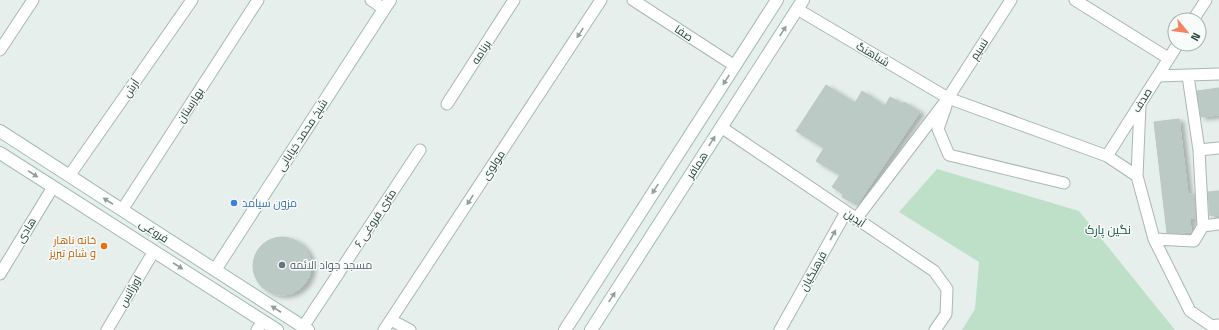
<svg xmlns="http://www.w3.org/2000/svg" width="1219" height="330" viewBox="0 0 1219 330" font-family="'Space Grotesk',Cairo,sans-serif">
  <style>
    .green { fill: #bfe0c8 }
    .building { fill: #bbcac4; stroke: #b8c9c2; filter: url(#shadow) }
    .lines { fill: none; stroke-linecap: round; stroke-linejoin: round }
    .minor-casing { stroke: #a8b8b2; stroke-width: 13 }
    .secondary-casing { stroke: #a4bbb3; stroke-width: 14 }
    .minor { stroke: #fff; stroke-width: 11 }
    .secondary { stroke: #fff; stroke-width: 12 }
    .oneway { fill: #92a09c }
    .shop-dot { fill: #3f7fe0; stroke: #f7fbf9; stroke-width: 1.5 }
    .food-dot { fill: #e8710a; stroke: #f7fbf9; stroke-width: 1.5 }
    .worship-dot { fill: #6b7280; stroke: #f7fbf9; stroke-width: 1.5 }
    .labels { text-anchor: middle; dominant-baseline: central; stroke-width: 3; stroke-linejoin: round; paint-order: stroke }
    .street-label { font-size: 11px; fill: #24423a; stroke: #f7fbf9 }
    .shop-label { font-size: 11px; fill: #366cbe; stroke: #f7fbf9; text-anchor: start }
    .food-label { font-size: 11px; fill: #c56008; stroke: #f7fbf9; text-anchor: end }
    .worship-label { font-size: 11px; fill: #5b616d; stroke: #f7fbf9; text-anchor: start }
    .neighbourhood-label { font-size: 12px; fill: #1f5548; stroke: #f7fbf9 }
  </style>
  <defs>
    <filter id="shadow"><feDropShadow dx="4.5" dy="2.5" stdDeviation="2" flood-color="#0004"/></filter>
  </defs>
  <rect width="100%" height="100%" fill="#e6efeb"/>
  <path class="green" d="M937,169L1079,211L1175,330H962L975,309L979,262L899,212Z"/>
  <path class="building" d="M826,85L855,103L862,91L885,106L890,97L903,104L904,102L920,112L857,205L842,197L843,194L832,187L840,175L816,161L824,148L796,131Z
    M1219,88V115L1201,117L1197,91Z
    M1179,119L1188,194H1194L1196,218H1190L1191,232L1180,233H1167L1154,122Z
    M1219,191V215L1210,216L1208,192Z
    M253 266a29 29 0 1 1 58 0a29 29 0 1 1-58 0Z"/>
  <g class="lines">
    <defs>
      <path id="minor" d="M371,0L384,9
        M633,0L735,66
        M1075,0L1168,58
        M797,9L948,98L1107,156L1137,176
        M1193,20L1206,0
        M0,50L33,0
        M1158,76L1219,74
        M1188,76L1199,150L1203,226
        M447,104L514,0
        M1140,105L1137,176L1154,239L1190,311L1212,326L1219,325
        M946,106L938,129L949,155L1064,183
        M721,127L934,271L947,289L946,314L935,330
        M1199,150L1219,148
        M1107,156L1178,44
        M69,176L192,0
        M122,210L258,0
        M856,219L948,98L1011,0
        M1154,239L1194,241L1203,226L1219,224
        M0,274L53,187
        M391,320L410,330
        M303,327L420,150
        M107,330L154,251
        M257,330L263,321
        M384,330L601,0
        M780,330L846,212"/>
      <path id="secondary" d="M0,131L308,330
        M0,153L277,330
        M215,270L390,0
        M565,330L777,0
        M591,330L803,0"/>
    </defs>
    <use href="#minor" class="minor-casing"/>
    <use href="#secondary" class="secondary-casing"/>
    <use href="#minor" class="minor"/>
    <use href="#secondary" class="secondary"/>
  </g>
  <defs><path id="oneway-solid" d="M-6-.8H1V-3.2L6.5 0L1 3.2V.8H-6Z"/></defs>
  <g class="oneway">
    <use href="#oneway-solid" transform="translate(783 31) rotate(-57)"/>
    <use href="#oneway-solid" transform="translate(580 33) rotate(123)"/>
    <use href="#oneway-solid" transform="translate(726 80) rotate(123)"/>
    <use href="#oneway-solid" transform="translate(712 141) rotate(-57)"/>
    <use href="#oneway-solid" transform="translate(33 174) rotate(33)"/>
    <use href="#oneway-solid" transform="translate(655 189) rotate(123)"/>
    <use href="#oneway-solid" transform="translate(470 200) rotate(123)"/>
    <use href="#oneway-solid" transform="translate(108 201) rotate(-147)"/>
    <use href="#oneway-solid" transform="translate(833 235) rotate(-61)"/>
    <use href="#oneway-solid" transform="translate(178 266) rotate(33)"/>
    <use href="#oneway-solid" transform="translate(612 297) rotate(-57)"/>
    <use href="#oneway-solid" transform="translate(276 309) rotate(-147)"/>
  </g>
  <circle class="shop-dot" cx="234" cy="203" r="4"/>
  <circle class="food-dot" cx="104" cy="246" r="4"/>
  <circle class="worship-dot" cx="282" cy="265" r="4"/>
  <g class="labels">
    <g class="street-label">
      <text transform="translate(684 33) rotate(33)">صفا</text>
      <text transform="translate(979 49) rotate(-58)">نسیم</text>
      <text transform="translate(481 52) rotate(-57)">برنامه</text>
      <text transform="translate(873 54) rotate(31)">شباهنگ</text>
      <text transform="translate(131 88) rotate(-55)">آرش</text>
      <text transform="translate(1142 100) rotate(-58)">صدف</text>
      <text transform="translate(190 105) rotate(-57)">بهارستان</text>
      <text transform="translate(302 135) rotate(-57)">شیخ محمد خیابانی</text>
      <text transform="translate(493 165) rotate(-57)">مولوی</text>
      <text transform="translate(697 165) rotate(-57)">همافر</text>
      <text transform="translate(375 218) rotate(-57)">۶ متری فروغی</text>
      <text transform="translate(855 218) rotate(34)">آیدین</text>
      <text transform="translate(26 230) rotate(-59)">هادی</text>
      <text transform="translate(154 231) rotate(33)">فروغى</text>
      <text transform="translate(813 271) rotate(-61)">فرهنگیان</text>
      <text transform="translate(130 291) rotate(-60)">اورژانس</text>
    </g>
    <g class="shop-label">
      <text x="242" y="203">مزون سیامد</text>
    </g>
    <g class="food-label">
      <text x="96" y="240">خانه ناهار<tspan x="96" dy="13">و شام تبریز</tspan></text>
    </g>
    <g class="worship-label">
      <text x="290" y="265">مسجد جواد الائمه</text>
    </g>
    <g class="neighbourhood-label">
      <text x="1108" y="230">نگین پارک</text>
    </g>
  </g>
  <g transform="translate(1187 32) rotate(119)"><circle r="19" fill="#f7fbf9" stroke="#a3b1ad"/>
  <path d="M0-3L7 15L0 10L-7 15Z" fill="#f4845f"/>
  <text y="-6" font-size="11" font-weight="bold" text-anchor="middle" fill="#24423a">N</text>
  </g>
</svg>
